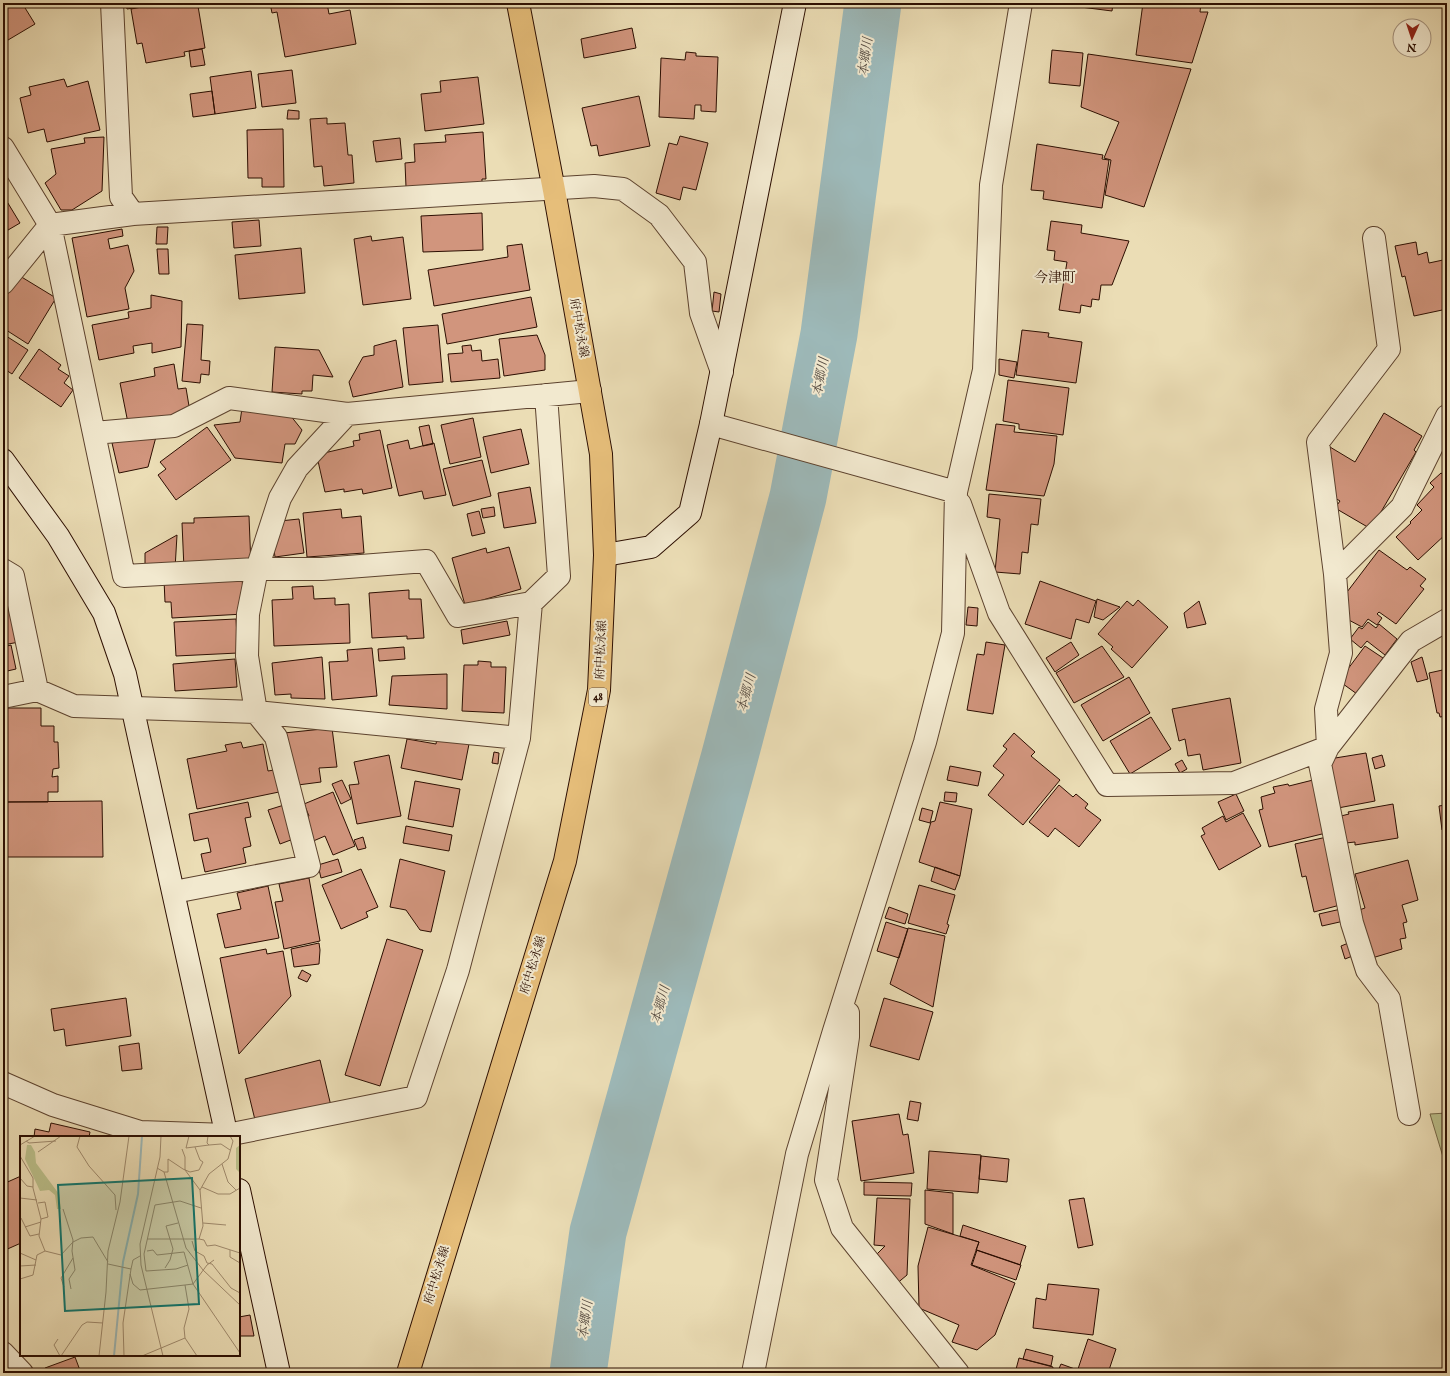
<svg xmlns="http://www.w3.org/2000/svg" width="1450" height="1376" viewBox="0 0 1450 1376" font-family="'IM FELL English','Noto Serif JP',serif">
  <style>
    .green { fill: #bbc08b; stroke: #746746 }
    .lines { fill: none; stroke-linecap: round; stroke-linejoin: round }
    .river { stroke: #9db9b9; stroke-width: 57 }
    .building { fill: #d1957d; stroke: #2c0e01 }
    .street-casing { stroke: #5c422e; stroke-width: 24 }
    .secondary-casing { stroke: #2c0e01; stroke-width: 24 }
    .primary-casing { stroke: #2c0e01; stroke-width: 24 }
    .street { stroke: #f2e9cf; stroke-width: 22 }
    .secondary { stroke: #f2e9cf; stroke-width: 22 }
    .primary { stroke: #e6be7a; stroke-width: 22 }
    .labels { text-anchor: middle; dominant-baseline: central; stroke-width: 4; stroke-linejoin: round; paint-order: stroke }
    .shield { fill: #f2e9cf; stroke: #67503f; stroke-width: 1 }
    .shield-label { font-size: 11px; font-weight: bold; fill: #2c0e01 }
    .street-label { font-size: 12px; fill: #2c0e01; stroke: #f2e9cf }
    .water-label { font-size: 13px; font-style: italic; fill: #544a41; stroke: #f2e9cf }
    .quarter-label { font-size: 14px; fill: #2c0e01; stroke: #f2e9cf }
    .inset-river { fill: none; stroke: #9db9b9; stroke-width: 2 }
    .inset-road { fill: none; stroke: #9f8a6d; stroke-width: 1 }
    .view { fill: #0f766e; fill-opacity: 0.15; stroke: #0f766e; stroke-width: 2 }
    .inset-edge { fill: none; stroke: #2c0e01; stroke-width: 2 }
  </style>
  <rect width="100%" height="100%" fill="#ebddb5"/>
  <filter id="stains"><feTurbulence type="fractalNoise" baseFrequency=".005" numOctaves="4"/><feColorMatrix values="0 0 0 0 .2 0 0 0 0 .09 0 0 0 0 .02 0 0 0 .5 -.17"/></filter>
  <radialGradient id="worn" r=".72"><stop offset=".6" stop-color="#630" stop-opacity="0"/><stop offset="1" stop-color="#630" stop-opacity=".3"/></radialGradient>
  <path class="green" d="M1447,1113V1170L1430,1114Z"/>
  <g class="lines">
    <path class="river" d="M578,1373L598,1232L729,759L798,497L829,334L873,3"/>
  </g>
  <path class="building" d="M3,3H22L35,24L3,43Z
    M126,3H153V5L127,9Z
    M164,3H200L201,6H198L205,48L184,52L185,56L146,63L142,43L137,44L131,9Z
    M270,3H327L329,14L350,10L356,44L285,57L277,12L272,13Z
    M390,3H410L391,7Z
    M1057,3H1113L1112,11L1057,4Z
    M1143,3H1160L1177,5L1178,3H1201L1200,12H1208L1192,63L1136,55Z
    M632,28L636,48L584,58L581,39Z
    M202,49L205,65L191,67L189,51Z
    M1052,50L1083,53L1080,86L1049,83Z
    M686,52L696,53V56L718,57L716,112L701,111V105H695L694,119L659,117L661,58L685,60Z
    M1088,54L1191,69L1144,207L1105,195L1111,160L1104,158L1119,122L1081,107Z
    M292,70L296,103L262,107L258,74Z
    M251,71L256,108L215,114L210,77Z
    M478,77L484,124L425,131L421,94L441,92L440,81Z
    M64,79L67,87L88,81L100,130L47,142L44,129L28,133L20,98L31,95L29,87Z
    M212,91L215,114L193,117L190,94Z
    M639,96L650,146L599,156L597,145L591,146L582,108Z
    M288,110L299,111V119H287Z
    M327,118V124L345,123L348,155H352L354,183L324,186L322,166L314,167L310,119Z
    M283,129L284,187H262V178H248L247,130Z
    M483,132L486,179H482V183L406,187L405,163L415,162L414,144L446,142L445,135Z
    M680,136L708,143L696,190L683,187L680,200L656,193L669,143L677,145Z
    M104,137L102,191L72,210H61L45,183L56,174L51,149L85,143L84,138Z
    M400,138L402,159L376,162L373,141Z
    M1037,144L1103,155L1102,159L1109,160L1102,208L1043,199L1044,191L1031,190Z
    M3,195L20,223L3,233Z
    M482,213L483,250L423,252L421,216Z
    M259,220L261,246L234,248L232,222Z
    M1051,221L1082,225L1081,233L1129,241L1112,285H1101L1099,300L1092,299L1091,307L1081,305L1080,313L1059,310L1067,262L1054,260L1055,251L1047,250Z
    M157,227H168L167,244H156Z
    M122,229L123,236L108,239L110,249L128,245L134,271L125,288L129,309L87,317L72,238Z
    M371,236L372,241L403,237L411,299L363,305L354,239Z
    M1416,242L1418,255L1427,252L1429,263L1443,260L1447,279V309L1414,316L1405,276L1402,277L1395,246Z
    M522,244L530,290L434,306L428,270L508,257L507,246Z
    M301,248L305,293L239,299L235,255Z
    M157,249H168L169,274H159Z
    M15,273L56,298L28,344L3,328V292Z
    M714,292L721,294L719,312L712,311Z
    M151,295L182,301L181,347L152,353V343L133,346L134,353L99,360L92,325L129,318L128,312L151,308Z
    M531,297L537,327L447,344L442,314Z
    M187,324L203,325L201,360L210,361L209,375L201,374L200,383L182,381Z
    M438,325L443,382L409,385L403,328Z
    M1022,330L1049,333L1048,337L1082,342L1076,383L1016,375Z
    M3,334L28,350L12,374L3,368Z
    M537,335L545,355V370L504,376L499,339Z
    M396,340L403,387L353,397L349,382L363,357L374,355V346Z
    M471,345L472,351L481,350L482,361L498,359L500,378L451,382L448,354L463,353L462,346Z
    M275,347L319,350L333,377L313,375L312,391H302V394L272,392Z
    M39,349L61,365L58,369L69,376L64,383L73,390L61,407L19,378Z
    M999,359L1017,362L1014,378L999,375Z
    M174,364L178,389L186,388L190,412L128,423L120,383L155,376L154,368Z
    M1008,380L1069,388L1063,435L1019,429V424L1003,421Z
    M242,408L290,415L302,430L295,444H285L282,463L235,458L214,425L240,422Z
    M1384,413L1422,436L1414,450L1416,452L1371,529L1335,508L1340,501L1335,498L1329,460L1330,447L1355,462Z
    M473,418L481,457L450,464L441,425Z
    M996,424L1015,426L1014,432L1057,436L1054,464L1044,496L986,490Z
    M429,425L433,444L423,446L419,427Z
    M207,427L231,460L176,500L158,475L166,469L160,462Z
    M521,429L529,464L491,473L483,437Z
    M380,430L392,488L363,494L362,489L344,492V489L325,492L318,461L324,453L354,446L353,441L360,440L359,434Z
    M157,433L148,467L119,473L112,443Z
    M408,440L410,449L434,443L446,495L424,499L422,491L399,496L387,445Z
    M482,460L491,496L453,506L443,469Z
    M1441,473L1447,477V533L1418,560L1396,537L1411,523L1410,522L1422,510L1417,505L1434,487L1430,483Z
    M530,487L536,523L504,528L498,493Z
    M989,494L1041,499L1038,525L1031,524L1028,553L1022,552L1020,574L995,572L1000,519L987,517Z
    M494,507L495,516L483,518L481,509Z
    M341,509L342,518L361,516L364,553L307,557L303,513Z
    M479,511L485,533L472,536L467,514Z
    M249,516L251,567L184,569L182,523H194V518Z
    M299,519L304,553L275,557L270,522Z
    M177,535L175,569H145V553Z
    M509,547L521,589L465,605L452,558L486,548L487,553Z
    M1379,550L1407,570L1410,567L1426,579L1420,586L1424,589L1396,624L1379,612L1377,614L1382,618L1377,625L1368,619L1362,627L1345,618L1344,596Z
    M242,576L244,614L172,618L171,602H165L164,580Z
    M3,579L19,642L3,645Z
    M1040,581L1096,601L1089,623L1076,619L1071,639L1025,624Z
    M313,586L314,599L335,598V605L349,604L350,643L274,646L272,600L293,599L292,587Z
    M409,590V599H421L424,638L407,639V636L372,638L369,593Z
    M1097,599L1120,607L1103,620L1094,617Z
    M1138,600L1168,627L1132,668L1111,649L1113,647L1098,634L1127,601L1133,606Z
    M1199,601L1206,624L1187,628L1184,613Z
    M968,607L978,608L977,626L966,625Z
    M236,619L238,653L176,656L174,622Z
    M507,621L510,635L463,644L461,630Z
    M1368,622L1376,628L1379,624L1397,639L1385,655L1367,641L1361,648L1350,639L1359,627L1362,629Z
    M986,642L1005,645L993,714L967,710L977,654L984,655Z
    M1071,642L1079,655L1055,672L1046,658Z
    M11,645L16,669L3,672V647Z
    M1102,646L1124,677L1074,703L1056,673Z
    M1365,646L1383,658L1357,694L1339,681Z
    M404,647L405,659L379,661L378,649Z
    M372,648L377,696L332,700L329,662L348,661L347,650Z
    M322,657L325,699L291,698V694L275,695L272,663Z
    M1422,657L1428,679L1417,682L1411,662Z
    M235,659L237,687L175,691L173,664Z
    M478,661L491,662V667H506L504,713L462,711L464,665H478Z
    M1447,669V716L1440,717L1439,713H1437L1429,673Z
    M447,674V709L389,705L392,676Z
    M1129,677L1150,713L1103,741L1081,705Z
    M1230,698L1241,763L1203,770L1200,754L1188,756L1185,739L1179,741L1172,709Z
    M3,708H41V726H54V742H58L59,768L53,769L52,777L58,776V792H48V802H3Z
    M1151,717L1171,749L1130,774L1110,741Z
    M332,728L337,767L319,768L321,782L290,786L284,733Z
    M1014,733L1035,752L1031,756L1060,780L1023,825L988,795L1004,775L993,766L1007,749L1003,746Z
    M437,738L469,744L462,780L401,768L407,739L436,744Z
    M241,742L243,748L263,744L268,771L274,770L279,792L197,809L187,759L227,751L225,745Z
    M494,752L499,753L498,764L492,763Z
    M1366,753L1375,801L1338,808L1329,759Z
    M389,755L401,816L357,824L349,785L359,784L354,762Z
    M1382,755L1385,766L1375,769L1372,758Z
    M1182,760L1187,769L1180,773L1175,764Z
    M950,766L981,772L978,786L947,780Z
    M342,780L351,799L341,804L332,784Z
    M1313,780L1326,833L1269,847L1259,810L1263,809L1261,797L1275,793L1273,787L1288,784L1289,786Z
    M415,781L460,789L453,827L408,819Z
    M1059,785L1073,797L1076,794L1088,804L1085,808L1101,820L1079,847L1055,828L1048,837L1029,822Z
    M333,792L355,846L333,855L325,836L311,842L301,819L309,816L304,804Z
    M945,792L957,793L956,802L944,801Z
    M1236,794L1244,811L1226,820L1218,802Z
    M102,801L103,857H3V802Z
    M248,802L251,817L245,818L251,846L243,848L246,863L205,872L201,854L211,852L208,838L194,841L189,814Z
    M940,802L972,809L960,876L919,862L931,822L935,821Z
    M1393,804L1398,838L1355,845V842L1346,843L1341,816L1349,814L1348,812Z
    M284,805L296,838L280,844L268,810Z
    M1445,805L1447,811V829L1442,830L1439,806Z
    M922,808L933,811L930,823L919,820Z
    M1243,813L1261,846L1219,870L1201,836L1205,834L1202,828L1223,816L1226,822Z
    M406,826L452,835L449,851L403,843Z
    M363,837L366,848L358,850L354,840Z
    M1327,837L1340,905L1314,912L1306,876L1302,877L1295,844Z
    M338,859L342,872L321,878L318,865Z
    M400,859L445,871L431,932L420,930L406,910L390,907Z
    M1408,860L1418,900L1402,905L1407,922L1403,923L1406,938L1400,939L1402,949L1372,958L1359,910L1365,908L1355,874Z
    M935,867L960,876L955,890L931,881Z
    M361,869L378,907L366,912L368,917L341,929L322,885Z
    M309,878L320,941L284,949L275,902L283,901L279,884Z
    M919,885L955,895L947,924L949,925L946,934L908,923Z
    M268,886L279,938L225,948L217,914L241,909L237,893Z
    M889,907L908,914L905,924L885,918Z
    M1341,909L1344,921L1322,926L1319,914Z
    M886,922L908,929L899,958L877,951Z
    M908,928L945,936L933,1007L890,984Z
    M387,939L423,950L380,1086L345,1075Z
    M1351,942L1355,955L1345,959L1341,946Z
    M319,943L320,950L319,964L294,967L291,949Z
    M266,949L267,954L283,951L291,996L239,1054L220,958Z
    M302,970L311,975L307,982L298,978Z
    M126,998L131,1036L66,1046L64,1029L54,1031L51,1009Z
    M884,998L933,1012L919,1060L870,1046Z
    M139,1043L142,1069L122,1071L119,1046Z
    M320,1060L331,1106L256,1124L245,1079Z
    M910,1101L921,1103L918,1121L907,1119Z
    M899,1114L903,1135L908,1134L914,1173L861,1181L852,1121Z
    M51,1123L90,1132L89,1137H34L35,1129L49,1132Z
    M929,1151L981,1155L978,1193L927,1189Z
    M981,1156L1009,1159L1007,1182L979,1179Z
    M21,1176V1243L3,1251V1184Z
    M864,1182L912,1183L911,1196L864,1195Z
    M925,1190L953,1193V1234L925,1224Z
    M877,1198L910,1199L907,1275L895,1285L874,1257L885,1246L874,1245Z
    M1084,1198L1093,1245L1078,1248L1069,1200Z
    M963,1225L1026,1246L1020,1265L976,1250L979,1242L960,1236Z
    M928,1227L979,1242L971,1265L1015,1283L995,1335L977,1350L952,1342L959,1325L919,1308L918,1266Z
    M977,1250L1021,1265L1016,1280L972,1265Z
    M1048,1284L1099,1289L1093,1335L1033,1328L1036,1298L1046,1300Z
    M250,1315L254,1336H239V1317Z
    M1088,1339L1116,1349L1108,1373H1089L1078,1369Z
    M1026,1349L1053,1356L1051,1366L1023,1359Z
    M75,1357L81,1373H47L45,1368Z
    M1019,1358L1053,1367L1052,1373H1015Z
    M1061,1364L1086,1373H1057Z"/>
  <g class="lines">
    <defs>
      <path id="street" d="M112,3L121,197L133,214
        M3,148L50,225L124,576L257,569H322L426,561L458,616L531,603
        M1374,238L1389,349L1318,442L1335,574L1341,653L1326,709L1328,747L1320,764L1352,923L1367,970L1389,999L1409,1114
        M3,283L50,225L133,214L594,186L623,189L659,215L695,262L701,313L722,372
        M711,424L956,492
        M94,433L174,426L229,398L347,414L590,391
        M960,504L999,613L1107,785L1234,783L1328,747L1411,641L1447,620
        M3,570L13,576L37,690
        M1335,574L1402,507L1447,416
        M3,697L37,690L74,706L256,712L519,738
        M174,892L309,866L276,737L256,712L247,656L248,614L257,569L280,498L297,468L347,414
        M848,1013V1037L826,1180L842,1228L958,1373
        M3,1083L53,1105L140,1132L227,1135L416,1097L458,970L519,738L531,603L559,576L546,395
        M3,1353L22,1373
        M753,1373L797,1154L834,1031L925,742L953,633L956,492L984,370L991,185L1021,3"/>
      <path id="secondary" d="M3,460L58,536L104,613L125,674L227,1137
        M605,555L651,547L690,513L711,424L795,3
        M239,1190L279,1373"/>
      <path id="primary" d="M408,1373L565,861L599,690L605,555L601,454L554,190L518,3"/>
    </defs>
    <use href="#street" class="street-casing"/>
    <use href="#secondary" class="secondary-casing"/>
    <use href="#primary" class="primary-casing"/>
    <use href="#street" class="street"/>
    <use href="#secondary" class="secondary"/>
    <use href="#primary" class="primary"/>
  </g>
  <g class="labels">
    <rect class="shield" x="589" y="688" width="18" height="18" rx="3"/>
    <g class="shield-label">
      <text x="598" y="697">48</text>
    </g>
    <g class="street-label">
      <text transform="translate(579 328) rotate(80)">府中松永線</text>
      <text transform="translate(601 650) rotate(-88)">府中松永線</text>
      <text transform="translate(533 965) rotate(-73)">府中松永線</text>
      <text transform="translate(437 1275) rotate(-73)">府中松永線</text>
    </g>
    <g class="water-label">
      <text transform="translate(866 57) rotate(-82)">本郷川</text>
      <text transform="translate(821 377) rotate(-79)">本郷川</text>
      <text transform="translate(747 693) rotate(-75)">本郷川</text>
      <text transform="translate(661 1005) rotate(-75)">本郷川</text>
      <text transform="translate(586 1320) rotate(-82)">本郷川</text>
    </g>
    <g class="quarter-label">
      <text x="1055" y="278">今津町</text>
    </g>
  </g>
  <g transform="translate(20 1136)">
    <rect width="220" height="220" fill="#ebddb5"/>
    <path d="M7,9H11L15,16L16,27L39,58L41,73H37L35,59L29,54L20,55L5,23ZM220,9V37L216,33V12Z" fill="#bbc08b"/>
    <path class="inset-river" d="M94,220L103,126L118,58L122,0"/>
    <path class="inset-road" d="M60,0L57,11L69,30L95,59L96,74M141,0L140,21L120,108L121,129L143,220M169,0L166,12L189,9M188,0L187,7L189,9L201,8L210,14M6,5L9,7L36,5M0,9L15,0M162,13L165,21V34L180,54M18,16L41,0M0,20L13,42V52L21,83L19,100L25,115M202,28L208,46L216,54M137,32L144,36L166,112L183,134L220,169M144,36H148V23L163,33L170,36L179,34L183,26L180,24L175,11M0,42L7,50L13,51M182,51L198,58H210L220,52M0,62L17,64M18,67L25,66L28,81L21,83M43,73L53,104L52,115L55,134L49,143L51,153M1,82L10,100L19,98M183,87L206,89M5,91L21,86M127,103H179L184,104L187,110L195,109L220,117M179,103L183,90L180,54L189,38L208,23L213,5L210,0M172,105L175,115L184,120L187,127L192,128L211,152L220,157M210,114V121L220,127M127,115L133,114L137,119L164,116L173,148L220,217M0,117L16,124M88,128L111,133M0,130L16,129M145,132L150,124L153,113L146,90L158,87M126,135L124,118L135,69L160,65L181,72M126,135L156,133L168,129M110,138L113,148L120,154L165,149L173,148L187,129L194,124M0,143L13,139L17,119L25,115L41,119L53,106L61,102L73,101L88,126M165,149L169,173L164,192L165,202L177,220M44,151L41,142L53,122M38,203L34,209L40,220M41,220L62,189L67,186L83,187M79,220L86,156L88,115L100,66L109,0M104,220L103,187L111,133L113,124L120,120M122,220L165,202"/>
    <path class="view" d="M172,42L179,168L45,175L38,49Z"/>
    <rect width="220" height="220" class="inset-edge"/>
  </g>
  <rect width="1450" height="1376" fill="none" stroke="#ebddb5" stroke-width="16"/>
  <rect x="4" y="4" width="1442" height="1368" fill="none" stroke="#2c0e01" stroke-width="2"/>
  <rect x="8" y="8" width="1434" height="1360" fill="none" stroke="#2c0e01"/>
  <g transform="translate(1412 38) rotate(183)"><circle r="19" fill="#f2e9cf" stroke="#a3917d"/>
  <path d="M0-3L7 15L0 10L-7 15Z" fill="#8f2418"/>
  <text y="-6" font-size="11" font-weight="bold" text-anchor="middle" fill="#2c0e01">N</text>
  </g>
  <rect width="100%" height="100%" filter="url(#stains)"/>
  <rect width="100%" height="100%" fill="url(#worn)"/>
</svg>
